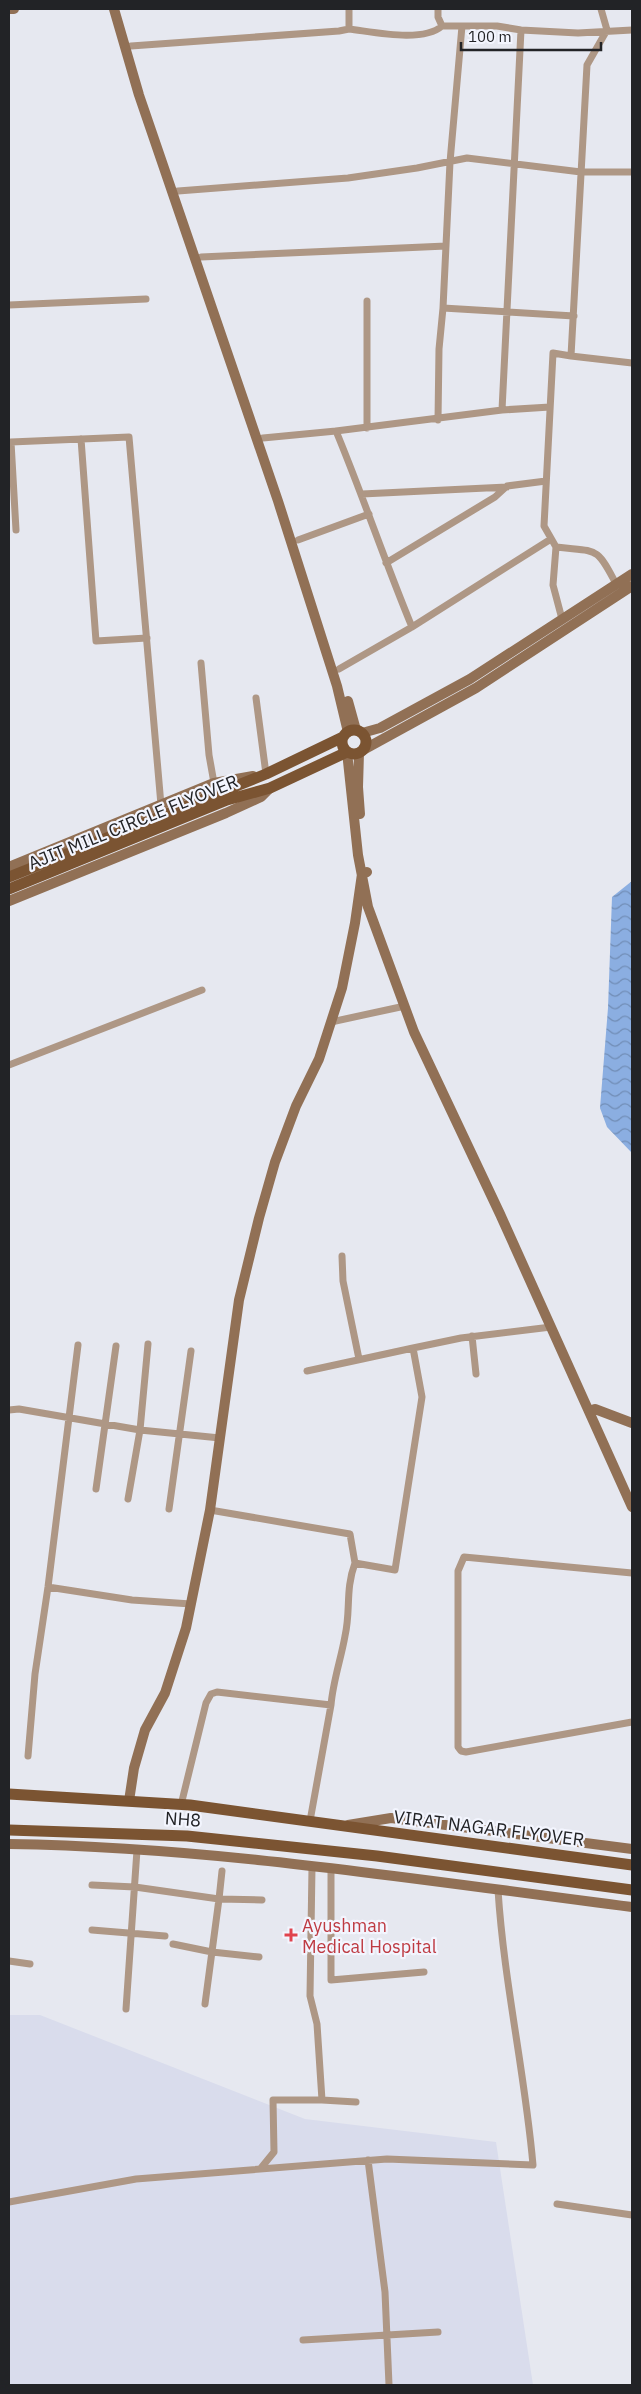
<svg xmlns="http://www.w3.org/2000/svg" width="641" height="2394" viewBox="0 0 641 2394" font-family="'IBM Plex Sans',sans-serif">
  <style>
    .built { fill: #d9dcec }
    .water { fill: url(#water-waves) }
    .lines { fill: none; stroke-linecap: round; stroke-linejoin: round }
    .street { stroke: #ae9785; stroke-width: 7 }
    .secondary { stroke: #917055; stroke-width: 10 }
    .primary { stroke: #7b5432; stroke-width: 11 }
    .health-dot { fill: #e0444e; stroke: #f3f5fe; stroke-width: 2 }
    .labels { text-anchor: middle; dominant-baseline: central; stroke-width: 4.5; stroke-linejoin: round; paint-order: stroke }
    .street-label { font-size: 18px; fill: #222326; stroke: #f3f5fe }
    .health-label { font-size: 18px; fill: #be3a42; stroke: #f3f5fe; text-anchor: start }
  </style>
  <defs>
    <pattern id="water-waves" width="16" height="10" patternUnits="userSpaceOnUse" patternTransform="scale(1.25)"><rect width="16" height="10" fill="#8baee1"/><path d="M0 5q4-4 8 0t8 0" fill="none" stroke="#718db6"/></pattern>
  </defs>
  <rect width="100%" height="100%" fill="#e6e8f0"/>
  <path class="built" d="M9,2015H40L305,2119L496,2142L533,2385H9Z"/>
  <path class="water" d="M632,881V1153L607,1127L600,1108L608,1008L612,897Z"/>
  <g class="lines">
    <path class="street" d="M438,9V17L442,26
      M349,29C374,32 423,43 442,26H497L521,30L578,33L632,30
      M131,46L339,31L349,29V9
      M178,191L348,178L417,168L467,158L581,172H632
      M201,257L446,246
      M367,301V428
      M9,305L146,299
      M443,308L574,316
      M571,356L632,363
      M550,407L502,410L336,431C363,496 385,562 412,627L551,539
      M502,410L521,30
      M438,420L439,349L443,308L450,162L462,26
      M263,438L336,431
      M81,439L96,641L147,638
      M362,494L507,487
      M16,530L11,442L129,437L161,805
      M298,540L369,514
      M556,547C597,552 596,545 616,584
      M386,563L495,497L507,486L546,481
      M562,619L553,585L556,547L544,526L553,353L571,356L587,65L607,30L601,9
      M201,663L209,755L214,783
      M339,669L412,627
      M256,698L266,774
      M331,1022L405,1006
      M9,1065L202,990
      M342,1256L343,1281L359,1359
      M472,1336L476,1374
      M307,1371L413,1348
      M9,1410L19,1409L140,1430L220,1438
      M96,1489L116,1346
      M128,1499L140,1430L148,1344
      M169,1509L191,1351
      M210,1510L350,1534L355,1563
      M632,1573L464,1557L458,1571V1747L461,1751L466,1752L632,1722
      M48,1587L132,1600L191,1604
      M28,1756L35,1674L48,1587L78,1345
      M181,1805L206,1703L211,1694L217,1692L331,1705
      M310,1821L331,1705C333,1681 341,1659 345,1636C351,1610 345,1590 355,1563L395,1570L422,1397L413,1348L461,1338L551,1327
      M331,1869V1980L424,1972
      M92,1885L135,1887L219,1899L222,1871
      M92,1930L165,1936
      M173,1944L212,1952L259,1957
      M9,1961L30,1964
      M205,2004L219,1899L262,1900
      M126,2009L137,1850
      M322,2100L356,2102
      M368,2160L385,2292L389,2385
      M261,2168L274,2152L273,2100H322L317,2024L310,1996L312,1867
      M9,2202L136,2179L387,2159L533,2165C525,2073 504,1983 498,1890
      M557,2204L632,2215
      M303,2340L438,2332"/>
    <path class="secondary" d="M9,9H14
      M114,9L139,95L278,501L337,686L348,732
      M348,701L356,730
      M362,733L380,728L470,679L632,574
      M363,750L476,688L632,586
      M347,752L358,855L368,907L414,1032L500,1214L632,1507
      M359,753L358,787L360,814
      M9,867L214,783L253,776
      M9,901L226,813L261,797L270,788
      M589,1411L595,1409L632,1423
      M129,1801L134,1768L145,1730L165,1693L186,1628L210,1510L239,1300L259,1218L275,1162L296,1106L319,1059L342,988L355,923L362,874L367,872
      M348,1825L391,1818L632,1849
      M9,1844C217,1847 425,1881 632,1907"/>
    <path class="primary" d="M342 742a12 12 0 1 1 24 0a12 12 0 1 1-24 0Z
      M9,877L266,774L343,737
      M9,889L227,800L270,788L347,752
      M9,1794L190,1805L632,1865
      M9,1830L187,1836L377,1856L632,1890"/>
  </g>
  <path class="health-dot" d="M288.5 1927.5h5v5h5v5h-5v5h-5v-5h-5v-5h5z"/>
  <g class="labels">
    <g class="street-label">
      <text transform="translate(133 822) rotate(-22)">AJIT MILL CIRCLE FLYOVER</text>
      <text transform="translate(183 1819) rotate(4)">NH8</text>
      <text transform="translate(489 1828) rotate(7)">VIRAT NAGAR FLYOVER</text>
    </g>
    <g class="health-label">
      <text x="302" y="1925">Ayushman<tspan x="302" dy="21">Medical Hospital</tspan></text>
    </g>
  </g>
  <rect width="641" height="2394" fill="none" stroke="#222326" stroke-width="20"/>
  <path d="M461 42v8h140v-8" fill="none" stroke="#222326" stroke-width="2.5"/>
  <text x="468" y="42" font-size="15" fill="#222326" stroke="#f3f5fe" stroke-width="4" paint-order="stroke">100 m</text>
</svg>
